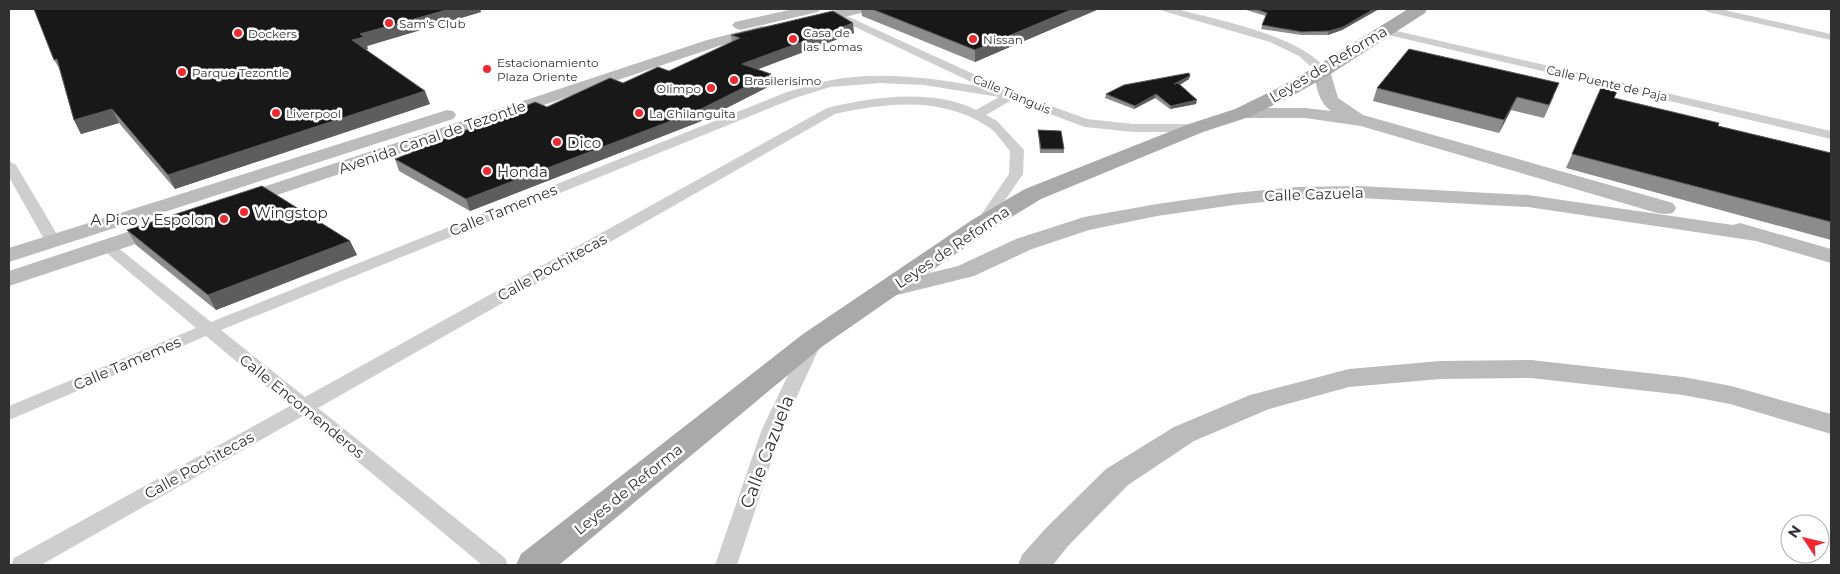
<svg xmlns="http://www.w3.org/2000/svg" width="1840" height="574" viewBox="0 0 1840 574" font-family="Montserrat,sans-serif">
  <style>
    .lines { fill: none; stroke-linecap: round; stroke-linejoin: round }
    .minor { fill: #cecece; fill-rule: evenodd }
    .secondary { fill: #bbb; fill-rule: evenodd }
    .primary { fill: #a9a9a9; fill-rule: evenodd }
    .wall { fill: #8c8c8c }
    .shaded-wall { fill: #5d5d5d }
    .building { fill: #181818; stroke: #5d5d5d }
    .poi-dot { fill: #f4272f; stroke: #fff; stroke-width: 2 }
    .labels { text-anchor: middle; dominant-baseline: central; stroke-width: 5; stroke-linejoin: round; paint-order: stroke }
    .far-poi-label { font-size: 12px; fill: #313131; stroke: #fff; text-anchor: start }
    .far-street-label { font-size: 12px; fill: #313131; stroke: #fff }
    .street-label { font-size: 15px; fill: #313131; stroke: #fff }
    .poi-label { font-size: 15px; fill: #313131; stroke: #fff; text-anchor: start }
    .near-street-label { font-size: 18px; fill: #313131; stroke: #fff }
  </style>
  <rect width="100%" height="100%" fill="#fff"/>
  <g class="lines">
    <path class="minor" d="M1162,9H1177C1221,21 1300,35 1328,71L1326,73H1318L1299,56L1270,42L1163,11Z
      M1703,9H1720L1831,34V40L1708,12Z
      M838,12L1015,93L1087,119L1133,124H1196L1202,128L1196,132H1133L1085,127L1012,100L986,115L997,121L1024,150L1023,174L986,228H976L974,225L1009,174L1010,151C1003,143 996,131 987,126C940,96 886,103 835,114L318,408L505,558L508,565H482L303,416L41,565H11L14,558L290,406L206,336L9,420V406L196,328L102,249L99,246L102,243H112L211,322L787,92C802,88 816,83 832,80C882,71 933,78 982,87L834,17L833,15ZM880,83L924,85L999,97L976,110C934,88 871,97 827,108L305,397L221,330L795,98L830,87Z
      M1384,28L1831,131V139L1380,33L1379,31L1380,29Z
      M9,161L16,165L61,241L58,244H48L45,241L9,177Z
      M813,336L819,338L822,342L782,429L737,565H715L762,429L804,342L807,338Z"/>
    <path class="secondary" d="M794,9H820L818,12L740,30L735,28L732,25L735,22Z
      M841,9H867L865,12L807,26L802,24L799,21L802,18Z
      M762,26L768,28L770,31L768,34L719,46L247,205L240,207L233,205L229,201L233,197L707,40Z
      M1322,66L1328,67L1330,71L1338,98L1363,115L1673,203L1676,208L1673,213L1665,214L1657,213L1361,126L1305,118H1242L1236,117L1233,113L1236,109L1242,108H1305L1331,111C1318,101 1316,86 1314,71L1316,67Z
      M447,110L453,111L456,115L453,119L9,262V248Z
      M1360,186L1528,195L1733,225L1740,223L1831,249V263L1756,241L1528,207L1360,198L1296,199L1234,205L1157,216L1089,230L1032,249L974,276L885,298L877,296L873,291L877,286L958,266L1016,239L1084,217L1157,204L1234,193L1296,187Z
      M161,221L169,223L172,228L169,233L9,286V271Z
      M1531,360L1683,377L1731,386L1831,414V434L1730,404L1683,395L1531,378L1440,379L1349,387L1269,409L1194,441L1128,485L1068,546L1053,565H1018L1022,555L1046,528L1106,469L1174,427L1250,395L1349,369L1440,361Z"/>
    <path class="primary" d="M1408,9H1427L1425,13L1329,75L1292,96L1249,117L1203,132L1041,199L990,230L823,346L559,565H516L521,554L803,334L972,220L1025,189L1189,124L1235,109L1278,88L1315,67Z"/>
  </g>
  <path class="wall" d="M34,9H480L481,12L367,46L368,49L365,50L430,104L175,189L119,123L81,134L74,120L59,68L54,60Z
    M861,9H1099L975,62L862,16Z
    M1243,9H1379L1342,30L1328,35H1301L1261,29L1266,16Z
    M854,33L758,69L772,85L699,122L470,211L399,171L395,159L547,107L623,83L669,71L732,42L731,35Z
    M1189,79L1180,85L1196,104L1170,109L1155,98L1134,109L1105,98L1106,94Z
    M1604,81L1614,98L1718,126L1831,153V240L1566,168Z
    M1377,88L1554,96L1544,118L1511,110L1499,133L1373,101Z
    M1038,130L1064,149V153H1040Z
    M127,230L350,241L357,255L216,310L136,245Z"/>
  <path class="shaded-wall" d="M450,9H480L481,12L367,46L368,49L356,52L352,40L360,34Z
    M1073,9H1099L975,62V50Z
    M1374,9H1379L1342,30L1328,35L1329,31Z
    M853,23L854,33L743,75L742,64Z
    M771,74L772,85L699,122L470,211L466,199Z
    M1190,76L1189,79L1174,88V84Z
    M425,91L430,104L175,189L168,175Z
    M1156,94L1155,98L1134,109L1135,106Z
    M1517,97L1511,110L1499,133L1504,120Z
    M1197,100L1196,104L1170,109L1171,106Z
    M112,109L119,123L81,134L74,120Z
    M350,241L357,255L216,310L208,295Z"/>
  <path class="building" d="M34,9H450L360,34L364,37L352,40L425,91L168,175L112,109L74,120L57,59L54,60Z
    M872,9H1073L975,50Z
    M1255,9H1374L1343,27L1329,31L1302,32L1262,25L1267,13Z
    M833,11L853,23L742,64L771,74L697,111L466,199L395,159L535,102L547,107L610,78L623,83L658,67L669,71L740,38L731,35Z
    M1409,49L1559,83L1549,105L1517,97L1504,120L1377,88Z
    M1189,73L1190,76L1174,84L1178,83L1197,100L1171,106L1156,94L1135,106L1106,94L1124,85Z
    M1604,81L1620,85L1614,98L1719,123L1718,126L1831,153V222L1572,154Z
    M1038,130L1061,131L1064,149H1041Z
    M262,186L350,241L208,295L127,230Z"/>
  <g class="poi-dot">
    <circle cx="389" cy="23" r="5"/>
    <circle cx="238" cy="33" r="5"/>
    <circle cx="793" cy="39" r="5"/>
    <circle cx="973" cy="39" r="5"/>
    <circle cx="487" cy="69" r="5"/>
    <circle cx="182" cy="72" r="5"/>
    <circle cx="734" cy="80" r="5"/>
    <circle cx="711" cy="88" r="5"/>
    <circle cx="276" cy="113" r="5"/>
    <circle cx="639" cy="113" r="5"/>
    <circle cx="557" cy="142" r="5"/>
    <circle cx="487" cy="171" r="5"/>
    <circle cx="244" cy="212" r="5"/>
    <circle cx="224" cy="219" r="5"/>
  </g>
  <g class="labels">
    <g class="far-poi-label">
      <text x="399" y="23">Sam's Club</text>
      <text x="803" y="32">Casa de<tspan x="803" dy="14">las Lomas</tspan></text>
      <text x="248" y="33">Dockers</text>
      <text x="983" y="39">Nissan</text>
      <text x="497" y="62">Estacionamiento<tspan x="497" dy="14">Plaza Oriente</tspan></text>
      <text x="192" y="72">Parque Tezontle</text>
      <text x="744" y="80">Brasilerisimo</text>
      <text x="701" y="88" text-anchor="end">Olimpo</text>
      <text x="286" y="113">Liverpool</text>
      <text x="649" y="113">La Chilanguita</text>
    </g>
    <g class="far-street-label">
      <text transform="translate(1607 83) rotate(13)">Calle Puente de Paja</text>
      <text transform="translate(1012 94) rotate(23)">Calle Tianguis</text>
    </g>
    <g class="street-label">
      <text transform="translate(1328 64) rotate(-31)">Leyes de Reforma</text>
      <text transform="translate(432 137) rotate(-19)">Avenida Canal de Tezontle</text>
      <text transform="translate(1314 194) rotate(-2)">Calle Cazuela</text>
      <text transform="translate(503 210) rotate(-22)">Calle Tamemes</text>
      <text transform="translate(952 247) rotate(-34)">Leyes de Reforma</text>
      <text transform="translate(552 267) rotate(-29)">Calle Pochitecas</text>
      <text transform="translate(127 363) rotate(-23)">Calle Tamemes</text>
      <text transform="translate(302 406) rotate(39)">Calle Encomenderos</text>
      <text transform="translate(199 465) rotate(-29)">Calle Pochitecas</text>
      <text transform="translate(628 489) rotate(-39)">Leyes de Reforma</text>
    </g>
    <g class="poi-label">
      <text x="567" y="142">Dico</text>
      <text x="497" y="171">Honda</text>
      <text x="254" y="212">Wingstop</text>
      <text x="214" y="219" text-anchor="end">A Pico y Espolon</text>
    </g>
    <g class="near-street-label">
      <text transform="translate(767 452) rotate(-69)">Calle Cazuela</text>
    </g>
  </g>
  <rect width="1840" height="574" fill="none" stroke="#313131" stroke-width="20"/>
  <g transform="translate(1805 539) rotate(305)"><circle r="24" fill="#ffffff" stroke="#adadad"/>
  <path d="M0-4L9 19L0 12L-9 19Z" fill="#f4272f"/>
  <text y="-8" font-size="14" font-weight="bold" text-anchor="middle" fill="#313131">N</text>
  </g>
</svg>
